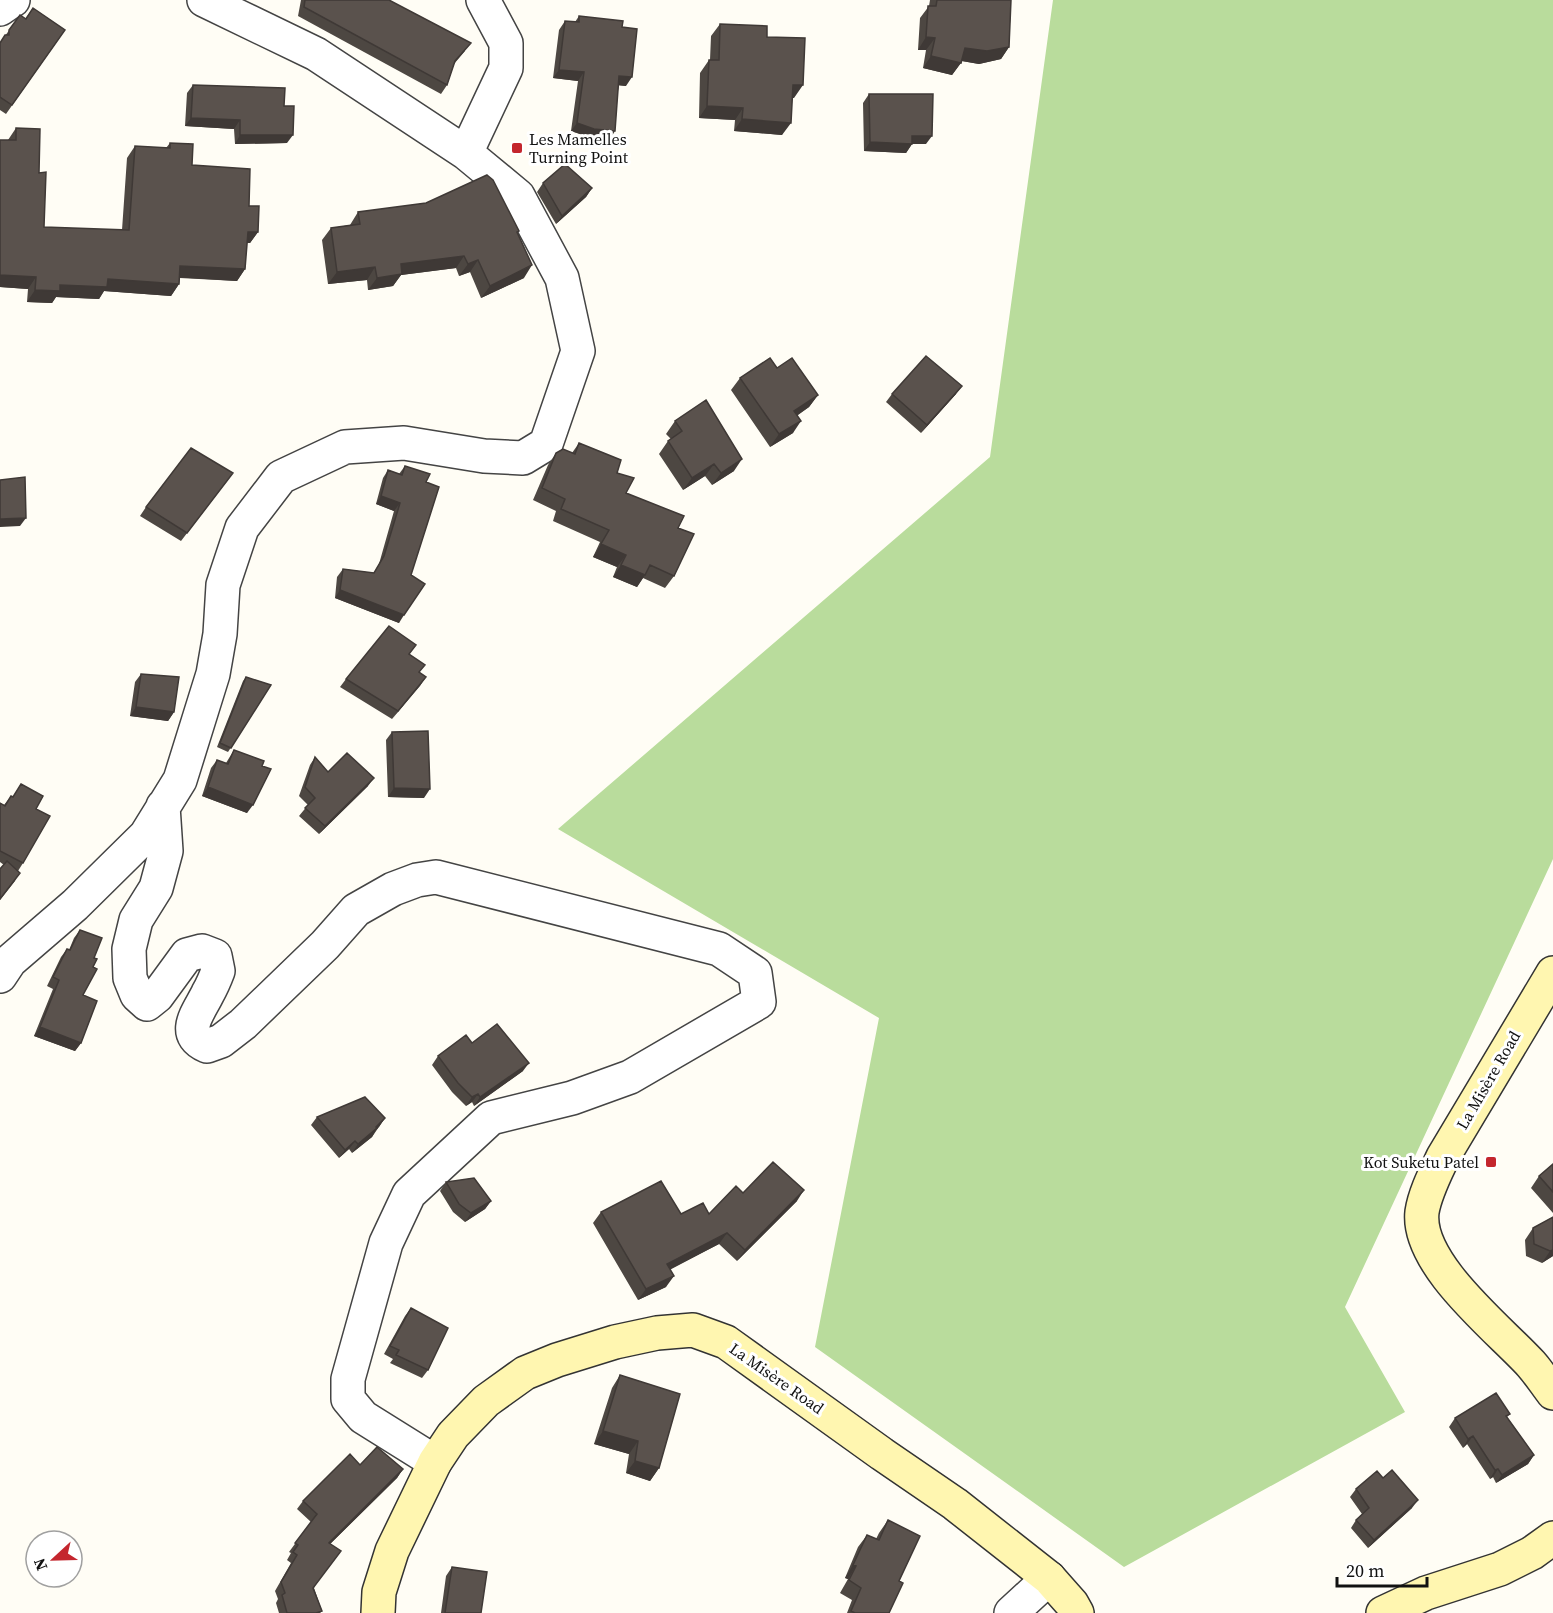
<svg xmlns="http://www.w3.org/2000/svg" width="1553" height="1613" viewBox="0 0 1553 1613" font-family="'Source Serif 4',serif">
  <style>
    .forest { fill: #b9dc9c }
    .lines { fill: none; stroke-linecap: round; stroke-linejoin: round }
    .street-casing { stroke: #444; stroke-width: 36 }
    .secondary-casing { stroke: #333; stroke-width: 36 }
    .street { stroke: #fff; stroke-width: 33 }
    .secondary { stroke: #fff6b0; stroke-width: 33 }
    .wall { fill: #4d4742 }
    .shaded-wall { fill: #3f3936 }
    .building { fill: #5a524d; stroke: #3f3936; stroke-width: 1.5 }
    .poi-dot { fill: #c4262e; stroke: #fff; stroke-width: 2 }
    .labels { text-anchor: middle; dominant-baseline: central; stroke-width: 6; stroke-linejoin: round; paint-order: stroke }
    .poi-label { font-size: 16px; fill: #111; stroke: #fff; text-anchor: start }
    .street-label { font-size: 16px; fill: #111; stroke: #fff }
  </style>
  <rect width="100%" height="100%" fill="#fffdf5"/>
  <path class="forest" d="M1053,0H1553V859L1345,1307L1405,1412L1124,1567L815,1347L879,1018L558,829L990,457Z"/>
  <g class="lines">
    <defs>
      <path id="street" d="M0,9L13,0
        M466,153L506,68V43L483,0
        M163,806L166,851L156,888L136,920L129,949L130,978L137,995L147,1004L157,996L187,955L202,951L215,956L218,971C215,979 212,986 208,993C199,1012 179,1034 207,1046L221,1041L243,1024L325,945L356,910L393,889L417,880L436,877L719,949L755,973L759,1002L630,1077L572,1098L491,1118L409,1194L386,1243L348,1379V1399L363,1417L435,1462
        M0,976L10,961L75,905L146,835L180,780L213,674L220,634L223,585L242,528L281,477L345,447L404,443L484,456L523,458L546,444L578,351L562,278L518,196L466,153L316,54L204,0
        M1011,1613L1049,1578"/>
      <path id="secondary" d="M1553,973L1443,1157C1435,1174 1425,1193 1422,1212C1416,1264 1499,1329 1531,1364C1539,1373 1546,1384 1553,1393
        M378,1613L379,1592L392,1551L435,1462L453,1435L486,1401L525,1373L557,1360L615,1342L657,1333L693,1330L726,1342L882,1454L955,1504L1049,1578L1072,1604L1077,1613
        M1383,1613L1426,1593L1500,1569L1532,1553L1553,1538"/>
    </defs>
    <use href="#street" class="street-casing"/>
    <use href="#secondary" class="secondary-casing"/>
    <use href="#street" class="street"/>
    <use href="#secondary" class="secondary"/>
  </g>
  <path class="wall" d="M301,0H389L465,51L454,64L447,85L441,94L298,16Z
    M930,0H1011L1009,47L1001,59L979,64L962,61L952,75L923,68L926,50H918L920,18L929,6Z
    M33,8L65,30L6,114L0,110V43L20,15L25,19Z
    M579,16L622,27L626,86L619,85L610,139L589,137L571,131L578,81L553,78L559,30L565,21L575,22Z
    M720,24L767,37L794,98H792L782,135L734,131L735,120L699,118L700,73L709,60H710L711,36Z
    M193,85L284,106L287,143L235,144L234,129L185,126L187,93Z
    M869,94L926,144H912L906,153L864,151L863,103Z
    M16,128L39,173L44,227L122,230L127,158L135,146L166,148L170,143L192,165L249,206L258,232L250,243H247L245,269L237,281L180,278L179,284L171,296L104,291L99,299L56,297L52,303L27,302L28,289L0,287V140H8Z
    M543,183L592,188L586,197L556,224L537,192Z
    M358,212L517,233L524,278L481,298L470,272L459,276L456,268L401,275L393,286L368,290L367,280L328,284L322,240L331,228L350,225Z
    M777,368L818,395L809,407L798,415L793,433L770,447L731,390L740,378Z
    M892,394H956L921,433L886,402Z
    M675,421L734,471L712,485L705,476L683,490L659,454L668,441L671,439L666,434Z
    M579,443L617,473L626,493L678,528L674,576L665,588L643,578L637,587L613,577L617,567L593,557L600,542L553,521L556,511L533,500L548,465L556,453H572Z
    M405,466L426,482L411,575L399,623L335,598L337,577L343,569L374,573L379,564L394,511L376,504L383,478L388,470L399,474Z
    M227,481L181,541L140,516L146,507Z
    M409,654L419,673L426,677L392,719L340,687L346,679Z
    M141,674L174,712L168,721L130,716L135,682Z
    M246,677L271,685L228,752L217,747L243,681Z
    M392,732L424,798L388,797L386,740Z
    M234,750L262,766L247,813L202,796L211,768L217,760L226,763Z
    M315,757L328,772L368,786L319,834L299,816L308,805L299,796L310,765Z
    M21,784L36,809L23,863L18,871L15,881L0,900V869L4,865L0,862V803L4,805L11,796L13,797Z
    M80,930L94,958L93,967L83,995L81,1043L75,1051L34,1036L53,989L47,986L61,957L67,949L69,950L74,938Z
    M472,1043L523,1071L474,1106L472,1102L466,1106L452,1092L432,1065L438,1056Z
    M317,1117L385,1118L372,1137L352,1153L349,1149L339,1158L311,1125Z
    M1553,1164V1213L1531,1188L1539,1176Z
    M446,1182L491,1201L485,1209L465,1222L453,1212L440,1191Z
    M743,1193L797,1201L737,1261L719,1244L670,1269L666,1287L638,1300L593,1223L601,1212L681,1214H709Z
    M1553,1217V1256L1542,1263L1526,1256L1525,1240L1533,1228Z
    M411,1308L428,1370L422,1378L390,1363L393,1359L384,1354L405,1316Z
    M620,1375L659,1468L650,1481L626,1473L629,1454L594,1444L612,1388Z
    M1510,1414L1507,1417L1534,1455L1528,1464L1496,1483L1493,1477L1490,1479L1467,1444L1463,1448L1449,1427L1455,1418Z
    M360,1465L403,1469L397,1478L330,1544L314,1588L322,1611L320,1613H279L276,1603L278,1599L275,1591L291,1563L287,1560L291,1553L289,1552L311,1522L297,1509L303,1501Z
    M1356,1489L1412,1508L1368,1548L1351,1528L1356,1520L1362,1514L1350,1497Z
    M888,1520L899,1581L889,1613H847L852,1600L840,1593L848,1579L845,1578L858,1547L867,1535L876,1539L879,1533Z
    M452,1567L481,1613H441L446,1576Z"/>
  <path class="shaded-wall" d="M926,37L935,38L926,50H918Z
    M1009,47L1001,59L979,64L956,60L965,48Z
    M931,56L961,63L952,75L923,68Z
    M559,70L584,72L578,81L553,78Z
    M619,76L632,77L626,86L614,85Z
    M793,85H803L794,98H784Z
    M707,106L743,108L735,120L699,118Z
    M191,118L240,120L234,129L185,126Z
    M742,119L791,123L782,135L734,131Z
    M577,123L615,131L610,139L589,137L571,131Z
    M240,135H293L287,143L235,144Z
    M912,136H932L926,144H912L906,153L864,151L870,142Z
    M592,188L586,197L556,224L562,216Z
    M248,232H258L250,243H240Z
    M464,256L456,268L401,275L393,286L368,290L377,278L401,264Z
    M478,260L470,272L459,276L468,264Z
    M532,265L524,278L481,298L490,286Z
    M180,266L245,269L237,281L172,277Z
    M375,267L367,280L328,284L337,272Z
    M0,275L36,277L28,289L0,287Z
    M108,279L179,284L171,296L104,291L99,299L56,297L52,303L27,302L35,290L60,285Z
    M962,386L956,394L921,433L927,425Z
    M818,395L809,407L786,423L794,411Z
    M801,421L793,433L770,447L779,434Z
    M742,459L734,471L712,485L721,473Z
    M714,464L705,476L683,490L692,478Z
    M381,496L400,503L394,511L376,504Z
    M26,518L20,526L0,527V519Z
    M601,544L626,555L617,567L593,557Z
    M621,565L645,575L637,587L613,577Z
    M340,590L404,615L399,623L335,598Z
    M426,677L420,686L392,719L398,711Z
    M136,707L174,712L168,721L130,716Z
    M374,778L368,786L319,834L325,826Z
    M208,787L253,805L247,813L202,796Z
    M394,788L430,789L424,798L388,797Z
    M40,1027L81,1043L75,1051L34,1036Z
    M529,1063L523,1071L474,1106L480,1097Z
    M478,1094L472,1102L466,1106L472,1097Z
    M385,1118L379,1127L373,1132L377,1128L372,1137L352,1153L358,1144Z
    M355,1141L349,1149L339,1158L345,1150Z
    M804,1190L797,1201L737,1261L745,1250Z
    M491,1201L485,1209L465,1222L471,1213Z
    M727,1233L719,1244L660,1275L667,1264Z
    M1553,1250V1256L1542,1263L1550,1251Z
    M674,1276L666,1287L638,1300L646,1289Z
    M603,1431L638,1441L629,1454L594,1444Z
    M1473,1436L1467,1444L1463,1448L1468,1439Z
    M1534,1455L1528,1464L1496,1483L1502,1475Z
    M635,1461L659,1468L650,1481L626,1473Z
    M403,1469L397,1478L323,1551L329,1543Z
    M1498,1469L1493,1477L1490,1479L1495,1470Z
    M1418,1500L1412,1508L1368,1548L1374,1540Z
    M853,1565L856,1566L848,1579L845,1578Z"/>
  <path class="building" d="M305,0H389L471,43L455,61L447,85L304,7Z
    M937,0H1011L1009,47L987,51L965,48L961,63L931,56L935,38L926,37L928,6H936Z
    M33,8L65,30L12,105L0,97V43L5,35H9V30L20,15L26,19Z
    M579,16L623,21L622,27L637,29L632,77L619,76L615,131L594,129L577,123L584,72L559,70L565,21L579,22Z
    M720,24L767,26V37L805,38L803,85H793L791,123L742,119L743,108L707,106L709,60H719Z
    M193,85L285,88L284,106H294L293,135H240V120L191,118Z
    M869,94H933L932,136H912V144L870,142Z
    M16,128L40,129L39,173L46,172L44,227L129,230L135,146L170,148V143L193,144L192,165L250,169L249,206H259L258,232H248L245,269L180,266L179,284L108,279L107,287L60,285V291L35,290L36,277L0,275V140H16Z
    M565,164L592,188L562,216L543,183Z
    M487,175L493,180L519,231L517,232L532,265L490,286L478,260L468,264L464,256L401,264L402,274L377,278L375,267L337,272L331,228L360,224L358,212L426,203Z
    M926,356L962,386L927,425L892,394Z
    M770,358L777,368L792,358L818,395L794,411L801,421L779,434L740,378Z
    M706,400L742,459L721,473L714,464L692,478L668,441L682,431L675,421Z
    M579,443L621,460L617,473L634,478L626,493L684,516L678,528L694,534L674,576L650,565L645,575L621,565L626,555L601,544L609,530L561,509L565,499L542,488L556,453L563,449L575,454Z
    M191,448L233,473L187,533L146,507Z
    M405,466L430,474L426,482L439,487L411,575L425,584L404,615L340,590L343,569L374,573L384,556L400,503L381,496L388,470L402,475Z
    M25,477L26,518L0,519V480Z
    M389,626L416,645L409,654L425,665L419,672L426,677L398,711L346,679Z
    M141,674L179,677L174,712L136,707Z
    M246,677L271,685L231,748L220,743Z
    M428,731L430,789L394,788L392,732Z
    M234,750L264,761L262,766L271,769L253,805L208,787L217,760L228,764Z
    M347,753L374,778L325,826L305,808L315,798L305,787L315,757L328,772Z
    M21,784L43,796L36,809L50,816L23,863L0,851V803L5,806L11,796L13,797Z
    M7,861L20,873L0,899V869Z
    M80,930L102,938L94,958L97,959L93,967L97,969L83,995L97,1001L81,1043L40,1027L59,980L53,977L67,949L70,950Z
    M497,1024L529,1063L480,1097L478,1094L472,1097L458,1083L438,1056L466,1035L472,1043Z
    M365,1097L385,1118L376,1127L377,1128L358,1144L355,1141L345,1150L317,1117Z
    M773,1162L804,1190L745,1250L727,1233L667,1264L674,1276L646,1289L601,1212L661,1181L681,1214L703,1203L709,1214L736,1186L743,1193Z
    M1553,1164V1192L1539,1176Z
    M474,1178L491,1201L471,1213L459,1204L446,1182Z
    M1553,1217V1250L1550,1251L1534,1244L1533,1228Z
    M411,1308L448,1328L428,1370L396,1355L399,1350L390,1346Z
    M620,1375L680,1394L659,1468L635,1461L638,1441L603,1431Z
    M1496,1393L1510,1414L1506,1416L1534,1455L1502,1475L1498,1469L1495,1470L1473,1436L1468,1439L1455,1418Z
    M377,1447L403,1469L329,1543L341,1551L313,1588L322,1611L316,1613H287L282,1595L285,1593L281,1582L297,1555L293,1552L298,1545L295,1543L317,1514L303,1501L350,1454L360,1465Z
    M1392,1470L1418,1500L1374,1540L1356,1520L1369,1508L1356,1489L1377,1471L1383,1478Z
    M888,1520L920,1536L899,1581L903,1583L889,1613H855L851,1611L861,1588L849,1580L856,1566L853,1565L867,1535L879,1540Z
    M452,1567L487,1572L481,1613H445Z"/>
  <g class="poi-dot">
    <rect x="511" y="142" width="12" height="12" rx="3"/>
    <rect x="1485" y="1156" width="12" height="12" rx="3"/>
  </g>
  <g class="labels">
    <g class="poi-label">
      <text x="529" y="139">Les Mamelles<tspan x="529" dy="18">Turning Point</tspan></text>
      <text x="1479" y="1162" text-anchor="end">Kot Suketu Patel</text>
    </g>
    <g class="street-label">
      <text transform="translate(1488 1080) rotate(-60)">La Misère Road</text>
      <text transform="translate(777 1378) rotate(35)">La Misère Road</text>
    </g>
  </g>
  <g transform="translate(54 1559) rotate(248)"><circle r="28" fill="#ffffff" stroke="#a0a0a0" stroke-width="1.5"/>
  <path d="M0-4.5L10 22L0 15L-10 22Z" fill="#c4262e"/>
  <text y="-9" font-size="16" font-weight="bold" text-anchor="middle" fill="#111111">N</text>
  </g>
  <path d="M1337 1577v9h90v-9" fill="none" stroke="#111111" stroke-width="3"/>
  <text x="1346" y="1577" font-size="18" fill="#111111" stroke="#ffffff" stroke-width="4.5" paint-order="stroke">20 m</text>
</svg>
